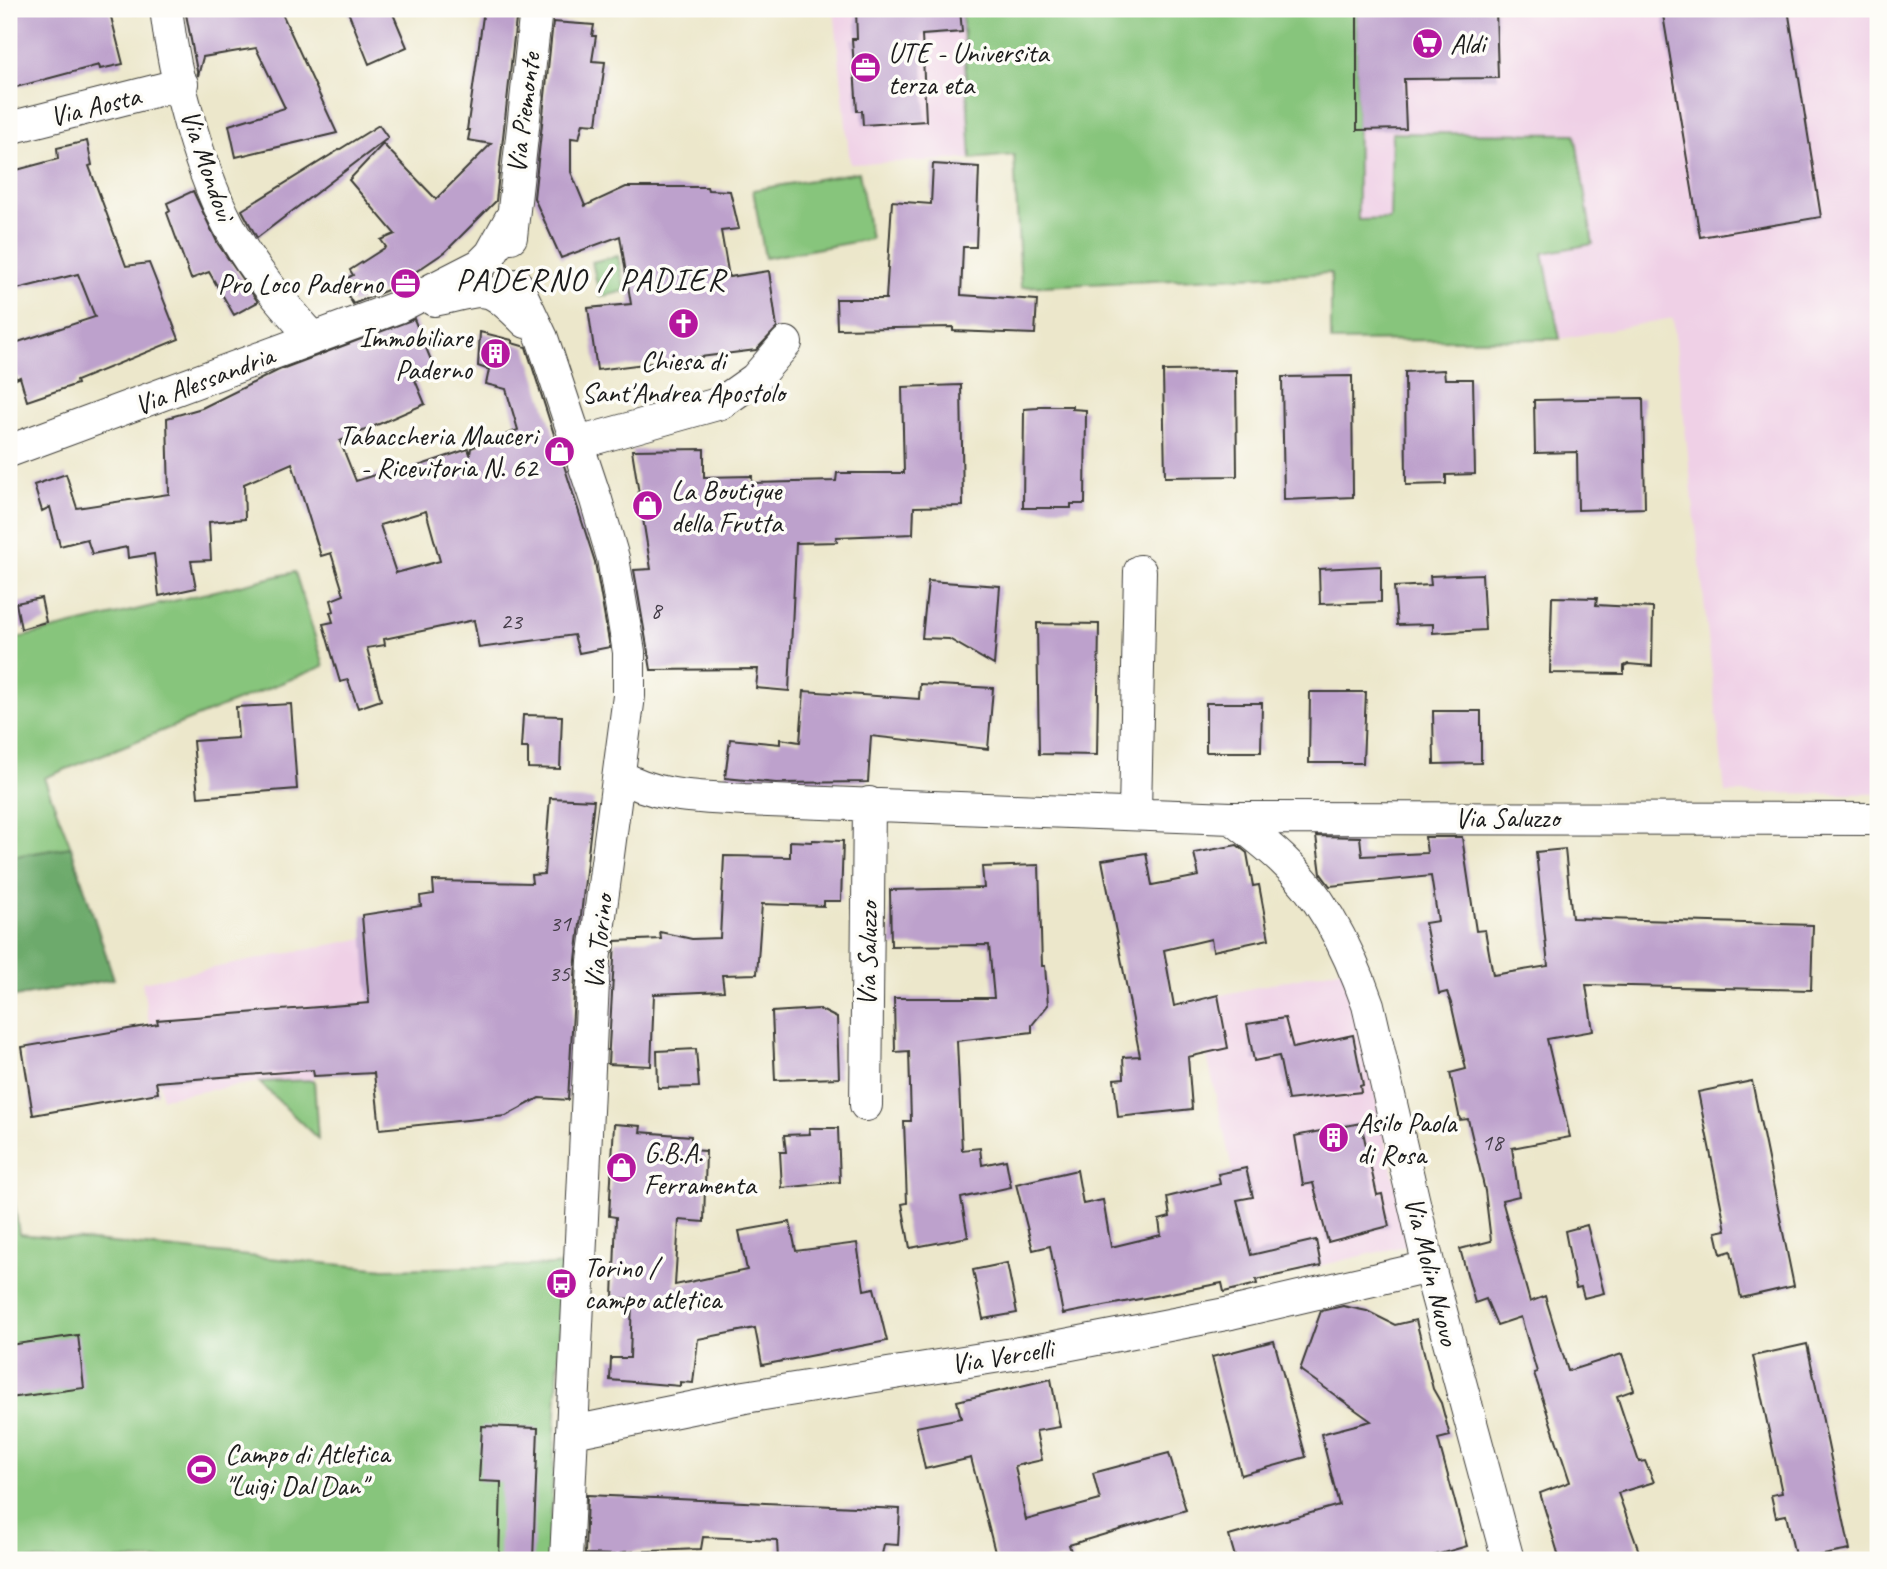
<svg xmlns="http://www.w3.org/2000/svg" width="1887" height="1569" viewBox="0 0 1887 1569" font-family="Caveat,sans-serif">
  <style>
    .built { fill: #efd0e6 }
    .green { fill: #87c57c; stroke: #52704c; stroke-width: 2 }
    .forest { fill: #6daa6c; stroke: #446344; stroke-width: 2 }
    .building { fill: #bda1cc; fill-rule: evenodd }
    .lines { fill: none; stroke-linecap: round; stroke-linejoin: round }
    .minor-casing { stroke: #3b3a36; stroke-width: 34 }
    .minor { stroke: #fff; stroke-width: 32 }
    .labels { text-anchor: middle; dominant-baseline: central; stroke-width: 7; stroke-linejoin: round; paint-order: stroke }
    .number-label { font-size: 24px; fill: #443d48 }
    .poi-label { font-size: 28px; fill: #1c1c1c; stroke: #fdfcf7; text-anchor: start }
    .street-label { font-size: 28px; fill: #1c1c1c; stroke: #fdfcf7 }
    .quarter-label { font-size: 32px; letter-spacing: 2px; fill: #1c1c1c; stroke: #fdfcf7 }
  </style>
  <rect width="100%" height="100%" fill="#fdfcf7"/>
  <filter id="ink" filterUnits="userSpaceOnUse"><feTurbulence type="fractalNoise" baseFrequency=".0143" numOctaves="2"/><feDisplacementMap in="SourceGraphic" scale="14" xChannelSelector="R" yChannelSelector="G"/><feConvolveMatrix kernelMatrix="1 2 1 2 8 2 1 2 1" color-interpolation-filters="sRGB"/></filter>
  <filter id="wash" filterUnits="userSpaceOnUse"><feTurbulence type="fractalNoise" baseFrequency=".00686" numOctaves="4" result="noise"/><feDisplacementMap in="SourceGraphic" scale="28" xChannelSelector="R" yChannelSelector="G"/><feGaussianBlur stdDeviation="1.57" result="paint"/><feColorMatrix in="noise" values="0 0 0 0 0 0 0 0 0 0 0 0 0 0 0 0 0 1.4 0 .05"/><feComposite in="paint" operator="in"/></filter>
  <g filter="url(#wash)">
    <rect width="100%" height="100%" fill="#ece7cb"/>
    <path class="built" d="M834,9H962L971,159L850,164Z
      M1330,9H1878V794L1725,793L1673,318L1560,339L1331,341Z
      M467,924L313,1070L314,1080L259,1082L162,1098L142,982L365,938Z
      M1343,968L1359,1021L1409,1245L1314,1267L1251,1255L1195,1001Z"/>
    <path class="green" d="M962,9H1357L1358,220L1390,219L1392,133L1575,134L1593,244L1543,253L1560,339L1331,341V273L1021,287L1014,155L971,159Z
      M859,172L871,239L765,258L753,190Z
      M618,256L625,291L600,297L592,262Z
      M295,572L324,666L44,778L71,847L9,857V640Z
      M314,1080L318,1139L259,1082Z
      M9,1165L19,1234L385,1269L563,1265L549,1560H9Z"/>
    <path class="forest" d="M71,847L114,979L9,998V857Z"/>
    <g id="blocks">
      <path class="building" d="M9,9H109L123,64L100,69L99,65L9,89Z
        M185,9H280L337,133L236,157L229,125L285,108L256,48L203,57L198,76Z
        M347,9H391L407,47L369,64Z
        M484,9H514L513,19H516L496,201L445,252L399,283L400,285L353,304L340,282L353,275L350,270L386,247L381,240L395,234L349,180L383,144L436,199L491,144L468,140L470,130H467Z
        M856,9H960L962,32L922,35L926,121L863,125L862,111H857L852,39H857Z
        M1357,9H1496L1498,78L1404,79L1406,129L1357,130Z
        M1662,9H1788L1821,217L1700,237Z
        M553,22L594,25L592,36H596L592,61L605,62L597,124L583,123L579,139L571,138V172L585,206L626,187H707L708,190L730,191L739,229L721,231L729,277L769,271L777,328L756,350L597,370L588,308L631,304L620,236L561,258L534,198Z
        M379,125L388,138L257,238L242,210Z
        M87,141L92,165L89,166L126,266L149,263L179,339L76,381L77,384L27,401L20,377L16,379L9,359V345L95,317L78,274L9,291V172L58,159L57,148Z
        M933,164L979,167L976,247H963L961,295L1037,300L1035,334L953,331V327L837,329L836,299H886L892,201L931,204Z
        M193,191L218,244L258,302L234,315L209,272L191,279L167,213L170,211L167,203Z
        M414,319L436,372L415,380L425,404L340,441L356,481L399,467L401,472L468,449L470,454L471,448L518,430L506,389L486,384L489,370L478,366L480,332L512,340V343L526,347L595,562L610,647L579,653L574,635L479,648L474,620L384,639L385,645L367,648L381,700L358,708L348,680L340,682L323,624L333,622L330,612L334,611L331,600L344,595L331,553L321,556L292,463L244,484L245,519L209,522L211,560L191,561L196,588L159,596L154,554L128,558L127,547L92,554L87,539L60,546L50,507L42,511L34,485L66,474L77,508L169,494L167,418L202,408L279,370ZM426,511L440,561L396,573L380,525Z
        M1236,370L1237,476L1165,477L1163,371Z
        M1444,370L1445,379H1473L1475,474L1446,475V484L1406,485L1405,372Z
        M1352,376L1353,497L1284,500L1282,377Z
        M961,385L963,506L914,507L913,534L836,537L837,542L796,543L789,691L756,688L758,669L651,670L634,570L651,569L632,450L704,449V477L752,476V483L836,481L837,473H904L902,387Z
        M1643,398L1645,508L1578,510L1577,452L1535,453L1534,400Z
        M1039,406H1072V409L1086,410L1085,504H1071V508H1023L1024,409L1038,408Z
        M1381,566V602L1320,604L1319,569Z
        M1482,574L1485,630L1433,633V624L1397,625L1394,587L1431,585L1430,576Z
        M928,581L1000,586L994,665L949,639L922,638Z
        M1552,597L1597,598L1596,605L1653,608L1652,666L1628,664L1624,666V674L1550,673Z
        M41,598L46,622L21,629L16,603Z
        M1037,623L1099,624L1097,755L1039,754Z
        M920,684L993,688L988,749L871,736L868,782L776,783L725,778L730,739L780,744V739L800,742L804,691L919,699Z
        M1310,692H1366L1363,763H1309Z
        M1206,703H1262L1261,752H1206Z
        M291,704L297,789L198,797L193,741L238,738L236,707Z
        M1433,711H1481V763L1434,764Z
        M523,715L562,716L560,769L528,768V748H521Z
        M550,798L594,800L576,960L568,1100L539,1098L506,1116L380,1129L374,1073L314,1076L313,1070L156,1082L158,1093L33,1115L22,1047L158,1024L157,1020L369,1003L362,915L421,906L420,896L434,894L433,881L532,883L531,875L544,874Z
        M1316,836L1360,837L1362,856L1427,853L1425,837H1462L1476,931L1485,930L1493,975L1548,966L1536,852L1565,849L1572,918L1813,925L1811,990L1586,985L1593,1031L1547,1039L1570,1137L1512,1148L1519,1196L1502,1200L1530,1302L1545,1296L1568,1371L1622,1354L1634,1390L1617,1396L1639,1462L1645,1461L1654,1482L1618,1493L1642,1560H1560L1540,1493L1570,1482L1534,1373L1537,1372L1521,1317L1497,1325L1486,1299L1475,1303L1460,1249L1491,1241L1485,1191L1468,1119L1460,1120L1450,1073L1466,1069L1451,1003L1447,992L1439,994L1425,923L1438,921L1431,876L1330,886L1321,874Z
        M812,840L843,841L841,901H824V906L762,904L757,974L722,975L724,991L654,994L651,1066L608,1064L615,941L661,939L660,932L692,939L720,938L724,856L790,857V841L812,842Z
        M1237,845L1247,853L1253,886L1259,885L1269,939L1213,951L1211,939L1164,950L1174,1006L1218,995L1228,1048L1188,1057L1192,1109L1118,1117L1114,1079L1124,1078L1123,1057L1140,1056L1102,860L1146,853L1152,885L1199,876L1194,853Z
        M1039,865L1042,966H1045L1048,1005L1032,1025V1032L957,1041L962,1150L980,1148L982,1165L1006,1160L1011,1187L961,1198L968,1237L910,1248L902,1204L907,1203L904,1121H911L909,1051L895,1052L894,998H994L989,945L891,946L890,890L984,888L982,867Z
        M819,1009L837,1018L839,1078L775,1080L772,1012Z
        M1285,1018L1293,1048L1353,1035L1363,1085L1360,1086L1361,1092L1288,1100L1279,1056L1254,1061L1247,1024Z
        M696,1049L699,1087L658,1088L657,1051Z
        M1752,1081L1794,1286L1741,1298L1731,1251L1721,1254L1716,1232L1726,1230L1698,1092Z
        M1361,1123L1377,1195L1382,1194L1389,1226L1328,1242L1313,1183L1303,1185L1295,1136Z
        M614,1124L641,1126L640,1132L691,1136V1150L706,1151L704,1222L679,1220L675,1285L747,1270L739,1231L790,1222L796,1251L857,1243L864,1290L874,1288L887,1341L762,1365L755,1328L698,1339L693,1383L680,1382V1386L610,1380L611,1358H630L632,1299L613,1298L616,1217L609,1216Z
        M809,1128H838L840,1182L782,1188L780,1152H786L784,1135L810,1134Z
        M1246,1168L1253,1197L1237,1200L1251,1255L1316,1240L1321,1266L1256,1280L1257,1284L1224,1292L1222,1283L1063,1314L1050,1246L1033,1250L1016,1184L1077,1170L1083,1204L1103,1200L1111,1247L1161,1235L1159,1220L1170,1217L1167,1197L1220,1184L1218,1174Z
        M1587,1225L1604,1293L1584,1298L1581,1287L1576,1288L1565,1231Z
        M1007,1263L1017,1313L983,1319L973,1270Z
        M1343,1306L1367,1311L1395,1325L1416,1320L1433,1389L1441,1403L1450,1436L1438,1439L1467,1546L1419,1560H1236L1229,1536L1339,1505L1321,1434L1371,1421L1300,1370L1321,1311Z
        M78,1335L84,1388L9,1398V1345Z
        M1274,1341L1306,1457L1241,1475L1212,1357Z
        M1807,1344L1850,1550L1796,1560L1786,1515L1776,1517L1771,1495L1782,1493L1753,1356Z
        M1051,1379L1060,1427L1036,1431L1042,1460L1015,1466L1026,1520L1100,1500L1093,1473L1169,1453L1186,1510L1069,1545L1074,1560H997L971,1458L925,1469L916,1427L961,1418L957,1401Z
        M482,1426L538,1428L533,1560H499L501,1482L479,1481Z
        M587,1495L900,1509L898,1545L884,1544L881,1560L802,1557V1560H778L777,1540L703,1537L701,1549L624,1552L618,1555L585,1554Z"/>
    </g>
  </g>
  <g filter="url(#ink)">
    <use href="#blocks" fill-opacity="0" stroke="#3b3a36" stroke-width="2"/>
    <g class="lines">
      <defs>
        <path id="minor" d="M166,9C174,77 200,176 234,235C255,273 284,305 313,338
          M9,128L182,84
          M511,237L536,9
          M517,285L542,338L596,500L613,558L629,652V696L594,961L566,1560
          M434,300C489,289 485,281 526,322
          M578,443L721,403L755,379L786,343
          M9,451L398,307L480,265L491,254L511,218
          M619,775C656,798 702,797 744,800L1232,818L1878,819
          M1135,813L1140,571
          M1232,818C1249,831 1266,844 1282,859C1324,897 1350,953 1368,1005L1429,1267L1508,1560
          M866,1105L869,803
          M573,1432L745,1397L1050,1348L1231,1313L1429,1267"/>
      </defs>
      <use href="#minor" class="minor-casing"/>
      <use href="#minor" class="minor"/>
    </g>
  </g>
  <defs>
    <symbol id="supermarket-disc" viewBox="-11 -11 22 22"><circle r="9.5" fill="#b5179e" stroke="#fdfcf7"/><path d="M-6-5.5h2.5l.6 2H6L4.5 2H-2.5L-4.4-4H-6ZM-1.5 3.2a1.3 1.3 0 1 0 .1 0ZM3 3.2a1.3 1.3 0 1 0 .1 0Z" fill="#fff"/></symbol>
    <symbol id="office-disc" viewBox="-11 -11 22 22"><circle r="9.5" fill="#b5179e" stroke="#fdfcf7"/><path d="M-6-3h4V-5.5h4V-3h4V5H-6ZM-1-4.5V-3h2v-1.5ZM-6 0V1H6V0Z" fill="#fff"/></symbol>
    <symbol id="church-disc" viewBox="-11 -11 22 22"><circle r="9.5" fill="#b5179e" stroke="#fdfcf7"/><path d="M-1.2-6h2.4v3.5h3.3v2.4h-3.3V6h-2.4V-.1h-3.3v-2.4h3.3Z" fill="#fff"/></symbol>
    <symbol id="building-disc" viewBox="-11 -11 22 22"><circle r="9.5" fill="#b5179e" stroke="#fdfcf7"/><path d="M-4-6H4V6H1V3H-1V6H-4ZM-2.5-4.3h1.7v1.8h-1.7ZM.8-4.3h1.7v1.8H.8ZM-2.5-1h1.7V.8h-1.7ZM.8-1h1.7V.8H.8Z" fill="#fff"/></symbol>
    <symbol id="shop-disc" viewBox="-11 -11 22 22"><circle r="9.5" fill="#b5179e" stroke="#fdfcf7"/><path d="M-5-2.5h2.3a2.7 3.5 0 0 1 5.4 0H5L5.5 6h-11ZM-1.5-2.5h3a1.5 2.3 0 0 0-3 0Z" fill="#fff"/></symbol>
    <symbol id="bus-disc" viewBox="-11 -11 22 22"><circle r="9.5" fill="#b5179e" stroke="#fdfcf7"/><path d="M-5-6H5V4H4V6H2V4H-2V6H-4V4H-5ZM-3.5-4V0h7V-4ZM-3.5 1.2v1.5H-2V1.2ZM2 1.2v1.5H3.5V1.2Z" fill="#fff"/></symbol>
    <symbol id="stadium-disc" viewBox="-11 -11 22 22"><circle r="9.5" fill="#b5179e" stroke="#fdfcf7"/><path d="M0-5a6.5 5 0 1 0 0 10a6.5 5 0 1 0 0-10ZM-3.5-1.8h7v3.6h-7Z" fill="#fff"/></symbol>
  </defs>
  <g fill-rule="evenodd">
    <use href="#supermarket-disc" x="1410" y="26" width="35" height="35"/>
    <use href="#office-disc" x="848" y="50" width="35" height="35"/>
    <use href="#office-disc" x="388" y="266" width="35" height="35"/>
    <use href="#church-disc" x="666" y="306" width="35" height="35"/>
    <use href="#building-disc" x="478" y="336" width="35" height="35"/>
    <use href="#shop-disc" x="542" y="434" width="35" height="35"/>
    <use href="#shop-disc" x="630" y="488" width="35" height="35"/>
    <use href="#building-disc" x="1316" y="1120" width="35" height="35"/>
    <use href="#shop-disc" x="604" y="1150" width="35" height="35"/>
    <use href="#bus-disc" x="544" y="1266" width="35" height="35"/>
    <use href="#stadium-disc" x="184" y="1452" width="35" height="35"/>
  </g>
  <g class="labels">
    <g class="number-label">
      <text x="656" y="610">8</text>
      <text x="511" y="621">23</text>
      <text x="560" y="923">31</text>
      <text x="559" y="973">35</text>
      <text x="1492" y="1142">18</text>
    </g>
    <g class="poi-label">
      <text x="1450" y="43">Aldi</text>
      <text x="888" y="52">UTE - Universita<tspan x="888" dy="32">terza eta</tspan></text>
      <text x="383" y="283" text-anchor="end">Pro Loco Paderno</text>
      <text x="472" y="337" text-anchor="end">Immobiliare<tspan x="472" dy="32">Paderno</tspan></text>
      <text x="683" y="360" text-anchor="middle">Chiesa di<tspan x="683" dy="32">Sant'Andrea Apostolo</tspan></text>
      <text x="537" y="435" text-anchor="end">Tabaccheria Mauceri<tspan x="537" dy="32">- Ricevitoria N. 62</tspan></text>
      <text x="671" y="490">La Boutique<tspan x="671" dy="32">della Frutta</tspan></text>
      <text x="1357" y="1122">Asilo Paola<tspan x="1357" dy="32">di Rosa</tspan></text>
      <text x="644" y="1152">G.B.A.<tspan x="644" dy="32">Ferramenta</tspan></text>
      <text x="584" y="1267">Torino /<tspan x="584" dy="32">campo atletica</tspan></text>
      <text x="225" y="1453">Campo di Atletica<tspan x="225" dy="32">"Luigi Dal Dan"</tspan></text>
    </g>
    <g class="street-label">
      <text transform="translate(95 106) rotate(-14)">Via Aosta</text>
      <text transform="translate(523 113) rotate(-83)">Via Piemonte</text>
      <text transform="translate(208 165) rotate(71)">Via Mondovì</text>
      <text transform="translate(204 380) rotate(-21)">Via Alessandria</text>
      <text x="1507" y="817">Via Saluzzo</text>
      <text transform="translate(598 942) rotate(-84)">Via Torino</text>
      <text transform="translate(867 954) rotate(-89)">Via Saluzzo</text>
      <text transform="translate(1432 1271) rotate(76)">Via Molin Nuovo</text>
      <text transform="translate(1002 1356) rotate(-9)">Via Vercelli</text>
    </g>
    <g class="quarter-label">
      <text x="591" y="279">PADERNO / PADIER</text>
    </g>
  </g>
  <rect width="1887" height="1569" fill="none" stroke="#fdfcf7" stroke-width="35"/>
</svg>
